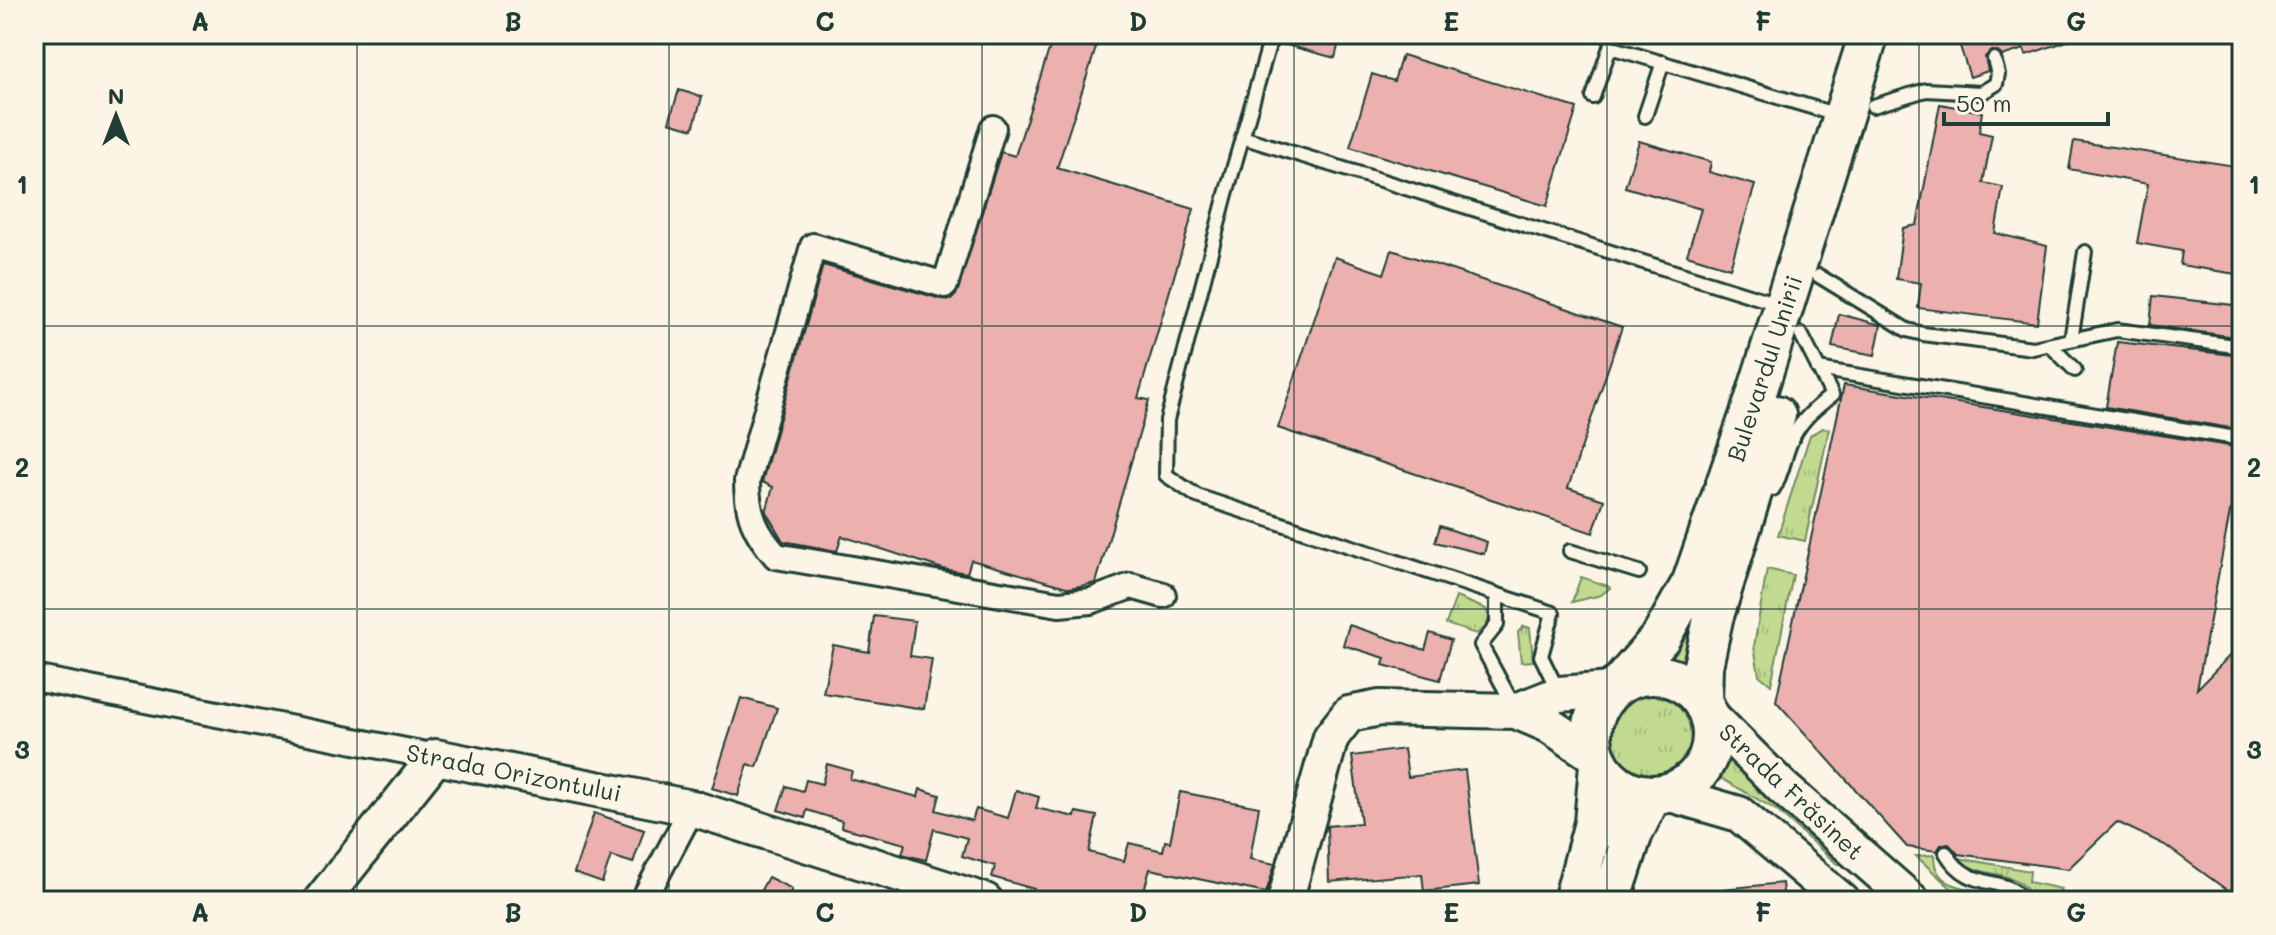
<svg xmlns="http://www.w3.org/2000/svg" width="2276" height="935" viewBox="0 0 2276 935" font-family="Mali,sans-serif">
  <style>
    .grass { fill: url(#grass-tufts); stroke: #708c62; stroke-width: 2 }
    .building { fill: #ecb1af; stroke: #1f3d34; stroke-width: 2 }
    .lines { fill: none; stroke-linecap: round; stroke-linejoin: round }
    .lane-casing { stroke: #1f3d34; stroke-width: 18 }
    .street-casing { stroke: #1f3d34; stroke-width: 30 }
    .secondary-casing { stroke: #1f3d34; stroke-width: 40 }
    .primary-casing { stroke: #1f3d34; stroke-width: 44 }
    .lane { stroke: #fcf5e5; stroke-width: 12 }
    .street { stroke: #fcf5e5; stroke-width: 24 }
    .secondary { stroke: #fcf5e5; stroke-width: 34 }
    .primary { stroke: #fcf5e5; stroke-width: 38 }
    .grid { fill: none; stroke: #1f3d34; stroke-width: 2; stroke-opacity: 0.55 }
    .labels { text-anchor: middle; dominant-baseline: central; stroke-width: 8; stroke-linejoin: round; paint-order: stroke }
    .street-label { font-size: 24px; fill: #1f3d34; stroke: #fcf5e5 }
    .neatline { fill: none; stroke: #1f3d34; stroke-width: 3 }
    .grid-label { font-size: 26px; text-anchor: middle; font-weight: bold; fill: #1f3d34 }
  </style>
  <defs>
    <pattern id="grass-tufts" width="24" height="20" patternUnits="userSpaceOnUse" patternTransform="scale(2)"><rect width="24" height="20" fill="#c2da90"/><path d="M3 7l-1-3M5 7V3M7 7l1-3M15 17l-1-3M17 17v-4M19 17l1-3" fill="none" stroke="#a6bc7d"/></pattern>
  </defs>
  <rect width="100%" height="100%" fill="#fcf5e5"/>
  <filter id="ink" filterUnits="userSpaceOnUse"><feTurbulence type="fractalNoise" baseFrequency=".0125" numOctaves="2"/><feDisplacementMap in="SourceGraphic" scale="16" xChannelSelector="R" yChannelSelector="G"/><feConvolveMatrix kernelMatrix="1 2 1 2 8 2 1 2 1" color-interpolation-filters="sRGB"/></filter>
  <g filter="url(#ink)">
    <path class="grass" d="M1823,428L1829,429L1805,541L1778,535L1810,435Z
      M1712,562L1684,667L1656,661Z
      M1767,569L1793,575L1771,685L1759,675L1754,646Z
      M1581,577L1608,586L1610,588L1601,595L1572,602Z
      M1456,597L1486,609L1489,617L1486,628L1476,634L1446,624Z
      M1524,626L1530,628L1533,661L1521,662L1518,632Z
      M1611 735a43 43 0 1 1 86 0a43 43 0 1 1-86 0Z
      M1727,746L1847,859L1843,864H1837L1776,810L1712,773L1722,761Z
      M1934,855C1934,898 1985,883 2006,901H1965L1916,856Z
      M1959,858L2030,871L2029,882L2061,889L2052,901H2033C2020,863 1978,883 1959,858Z"/>
    <path class="building" d="M1054,34L1096,48L1057,168L1194,209L1138,398L1149,400L1096,583L1070,588L971,560L967,573L943,569L842,536L837,551L783,541L766,512L773,487L762,482L823,265L941,299L951,300L956,295L1001,152L1015,156Z
      M1281,34H1341L1335,58L1279,43Z
      M1956,34H2079V37L2026,55L2024,49L2002,56L1991,51L1985,57L1988,71L1970,77Z
      M1402,55L1577,108L1547,206L1350,147L1372,74L1394,81Z
      M679,90L702,97L693,129L669,122Z
      M1940,104L1982,112L1979,132L1992,135L1983,183L2003,187L1995,233L2047,246L2037,323L1918,308L1921,283L1896,279L1903,228L1917,225Z
      M1639,141L1711,162L1709,172L1755,185L1730,268L1687,255L1701,209L1625,187Z
      M2074,141L2242,167V275L2180,265L2182,251L2137,243L2148,184L2069,169Z
      M1392,250L1622,327L1568,488L1604,500L1593,533L1278,428L1335,257L1384,274Z
      M2153,296L2242,306V338L2150,325Z
      M1839,314L1881,325L1875,355L1832,347Z
      M2117,342L2242,356V430L2106,407Z
      M1844,385L2242,448L2197,689L2242,643V901L2165,845L2117,822L2068,869L1958,854L1949,844L1941,845L1937,851L1907,847L1776,701Z
      M1440,526L1487,542L1484,554L1435,542Z
      M874,616L915,621L910,656L932,659L924,709L823,693L833,645L869,652Z
      M1349,625L1425,650L1430,633L1451,640L1440,680L1383,665L1385,658L1343,645Z
      M741,698L777,708L757,767L748,764L738,796L712,788Z
      M1404,749L1408,777L1465,770L1479,885L1424,891L1422,874L1329,882L1327,826L1361,823L1352,756Z
      M827,764L852,771L850,779L918,797L920,789L940,795L936,810L972,821L976,809L1008,818L1016,790L1039,797L1036,808L1075,817L1076,812L1097,816L1089,852L1124,861L1129,843L1163,851L1165,841L1170,842L1180,792L1259,807L1250,859L1275,864L1266,893L1150,869L1141,901H1055L1032,895L1034,889L992,877L995,866L962,856L967,838L934,829L926,860L902,854L905,844L841,827L842,821L807,810L805,818L778,810L786,786L803,791L806,780L822,784Z
      M594,813L644,830L633,863L611,856L602,883L574,873Z
      M768,877L792,889L786,901H755Z
      M1782,883L1784,901H1723V889Z"/>
    <g class="lines">
      <defs>
        <path id="lane" d="M1272,34L1226,194L1167,420L1166,475L1197,496L1553,613L1541,656L1559,693
          M1593,97L1610,47L1841,116
          M1873,106L1926,90L1981,93L1996,84L1998,74L1994,59
          M1645,116L1663,62
          M1242,137L1781,305
          M1819,276L1907,330L1923,334L2033,348L2117,330L2242,347
          M2071,340L2085,252
          M2050,345L2075,370
          M1818,369L2242,439
          M1760,493L1773,489C1784,472 1784,454 1793,437C1802,419 1817,407 1832,395L1801,334
          M1570,551L1639,572
          M1497,595V625L1481,645L1515,708
          M1609,840L1618,808L1640,799
          M1946,853C1970,894 2008,873 2022,901"/>
        <path id="street" d="M993,128L945,285L813,246L747,481C747,514 755,532 776,556L1059,604L1091,601L1131,586L1163,595
          M34,678L436,757
          M643,901L692,808"/>
        <path id="secondary" d="M1516,711L1549,725L1595,756
          M1708,713L1782,787L1912,901
          M1667,793L1739,814L1842,901
          M321,901L436,757L692,808L985,901
          M1285,901L1331,737L1349,714L1380,708L1516,711L1559,694L1612,690"/>
        <path id="primary" d="M1592 735a60 60 0 1 1 120 0a60 60 0 1 1-120 0Z
          M1621,683L1661,637L1692,582L1753,405L1869,34
          M1702,702L1703,666L1713,619L1776,415
          M1573,901L1594,823L1599,765
          M1611,901L1633,833L1652,795"/>
      </defs>
      <use href="#lane" class="lane-casing"/>
      <use href="#street" class="street-casing"/>
      <use href="#secondary" class="secondary-casing"/>
      <use href="#primary" class="primary-casing"/>
      <use href="#lane" class="lane"/>
      <use href="#street" class="street"/>
      <use href="#secondary" class="secondary"/>
      <use href="#primary" class="primary"/>
    </g>
  </g>
  <path class="grid" d="M357,34V901M669,34V901M982,34V901M1294,34V901M1607,34V901M1919,34V901M34,326H2242M34,609H2242"/>
  <g class="labels">
    <g class="street-label">
      <text transform="translate(1764 368) rotate(-72)">Bulevardul Unirii</text>
      <text transform="translate(514 772) rotate(11)">Strada Orizontului</text>
      <text transform="translate(1792 791) rotate(43)">Strada Frăsinet</text>
    </g>
  </g>
  <rect width="2276" height="935" fill="none" stroke="#fcf5e5" stroke-width="88"/>
  <g transform="translate(116 116)" stroke="#fcf5e5" stroke-width="6" paint-order="stroke">
  <path d="M0-6L14 30L0 20L-14 30Z" fill="#1f3d34"/>
  <text y="-12" font-size="22" font-weight="bold" text-anchor="middle" fill="#1f3d34">N</text>
  </g>
  <path d="M1944 112v12h164v-12" fill="none" stroke="#1f3d34" stroke-width="4"/>
  <text x="1956" y="112" font-size="24" fill="#1f3d34" stroke="#fcf5e5" stroke-width="6" paint-order="stroke">50 m</text>
  <rect x="44" y="44" width="2188" height="847" class="neatline"/>
  <g class="grid-label">
    <text x="200" y="31">A</text>
    <text x="513" y="31">B</text>
    <text x="825" y="31">C</text>
    <text x="1138" y="31">D</text>
    <text x="1451" y="31">E</text>
    <text x="1763" y="31">F</text>
    <text x="2076" y="31">G</text>
    <text x="22" y="194">1</text>
    <text x="2254" y="194">1</text>
    <text x="22" y="477">2</text>
    <text x="2254" y="477">2</text>
    <text x="22" y="759">3</text>
    <text x="2254" y="759">3</text>
    <text x="200" y="922">A</text>
    <text x="513" y="922">B</text>
    <text x="825" y="922">C</text>
    <text x="1138" y="922">D</text>
    <text x="1451" y="922">E</text>
    <text x="1763" y="922">F</text>
    <text x="2076" y="922">G</text>
  </g>
</svg>
